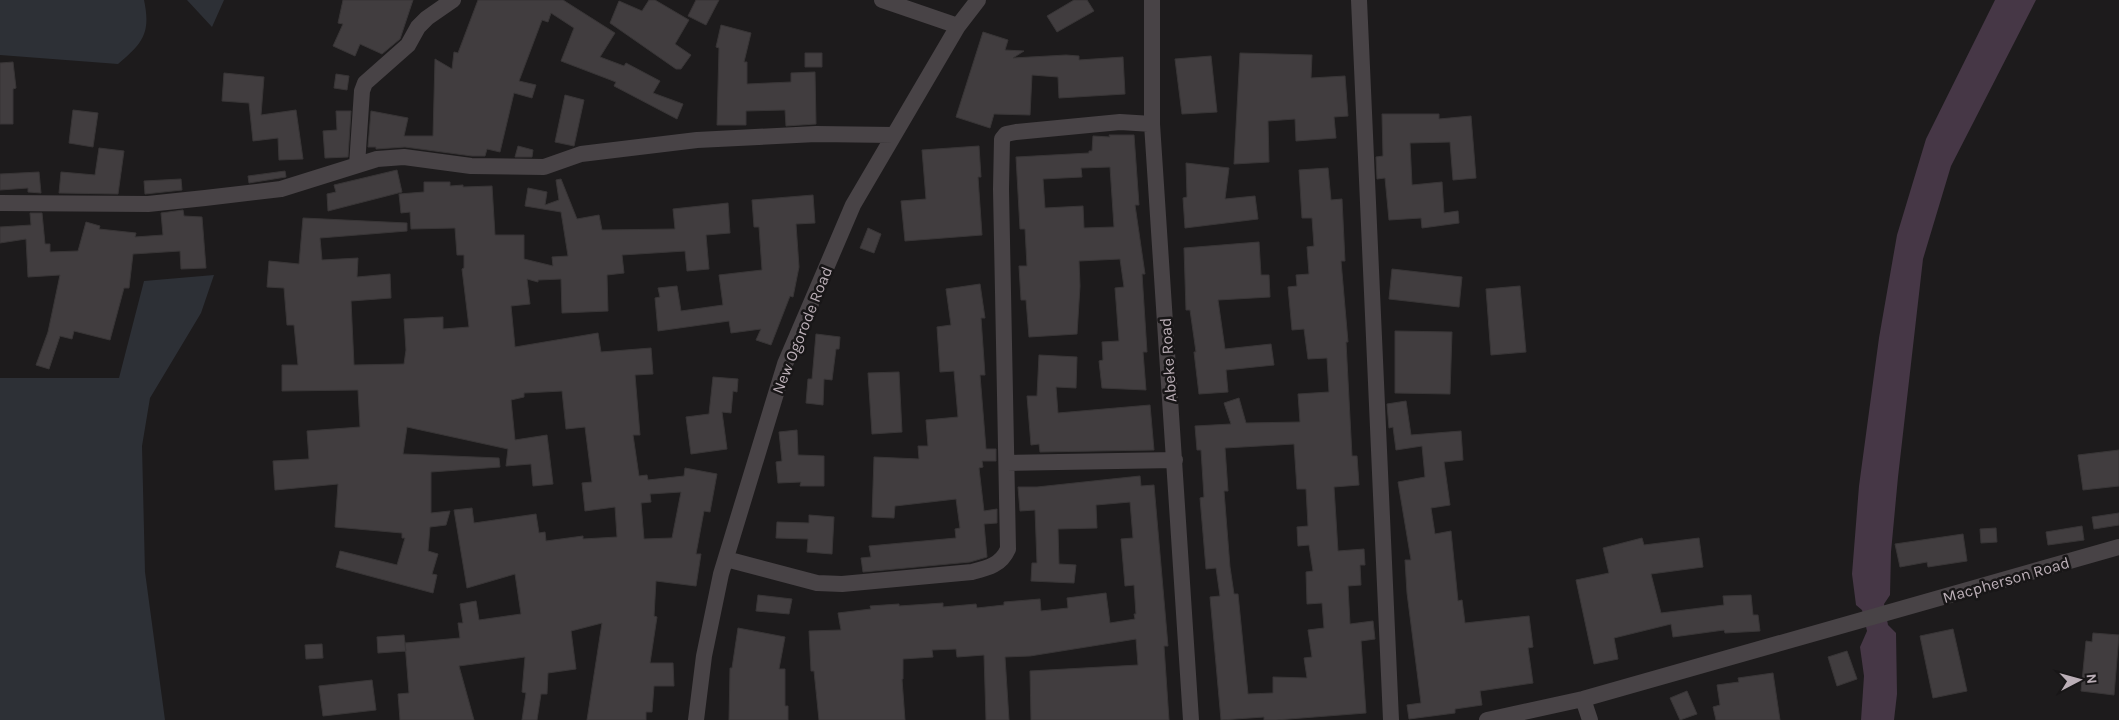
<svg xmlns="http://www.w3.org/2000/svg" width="2119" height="720" viewBox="0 0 2119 720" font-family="Karla,sans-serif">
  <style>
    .green { fill: #2d3036 }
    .water { fill: #463746 }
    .building { fill: #413d3f; stroke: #383536; fill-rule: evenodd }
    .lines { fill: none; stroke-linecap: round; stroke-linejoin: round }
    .minor { stroke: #484346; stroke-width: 16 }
    .labels { text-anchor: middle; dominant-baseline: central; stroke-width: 5; stroke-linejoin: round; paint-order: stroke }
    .street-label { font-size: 16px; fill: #bbafb7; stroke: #181617 }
  </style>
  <rect width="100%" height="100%" fill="#1d1b1c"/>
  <path class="green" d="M0,0H144C151,33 143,43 118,64L0,55Z
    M187,0H224L212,27Z
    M214,275L201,313L150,398L142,446L145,572L165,720H0V378H119L144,281Z"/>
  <path class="water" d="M1995,0H2036L1951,166L1923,259L1898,477L1891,552L1890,595L1884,604L1888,625L1896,633L1897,694L1894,720H1861L1864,676L1860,647L1867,631L1862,610L1856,605L1852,574L1859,486L1879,338L1897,235L1926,139Z"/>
  <path class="building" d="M343,0H413L400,39L382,54L360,44L355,56L333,46L343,24L338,23Z
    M478,0H563L615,33L600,57L624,66L626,63L660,81L653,93L683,104L677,119L614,86L616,82L561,61L574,28L551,13L548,22L542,20L519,81L536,85L532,98L514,93L500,152L487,149L485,156H472L405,147L376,149V147H368L371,111L408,118L404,136H433L435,59L452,69L454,52L458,53Z
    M649,0H655L689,20L675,44L691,55L681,69H676L610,23L619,1L642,11Z
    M696,0H719L706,25L688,16Z
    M1074,0H1087L1094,11L1057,32L1047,16Z
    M721,25L751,33L744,62H747V84L791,82V73L815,72L816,124L786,126L785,110L746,111V125H717L719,48L716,47Z
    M983,32L1008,40L1005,50L1024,51L1013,58L1066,55L1079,56V60L1123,57L1125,94L1059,98L1058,77L1032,75L1030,115L994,114L990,128L956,117Z
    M805,53H822V67H805Z
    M1240,53L1312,55L1311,78L1345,76L1348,116L1334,117L1336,138L1296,141L1295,119L1268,121L1269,162L1234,164Z
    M1211,56L1217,112L1182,114L1175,59Z
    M13,62L16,88L13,89V124H0V63Z
    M224,73L264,77L261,115L296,110L303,159L279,160L278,138L253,141L249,103L222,101Z
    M336,74L349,76L347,90L334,88Z
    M565,95L584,100L574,146L555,142Z
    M73,110L98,113L93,147L69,143Z
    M336,111H351L348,157L325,158L323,131L337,130Z
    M1382,114H1439V119L1471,116L1476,178L1453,180L1450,142L1410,143L1412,185L1442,182L1444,213L1458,211L1459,223L1422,228L1421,218L1389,220L1385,178L1377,179L1376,157L1383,156Z
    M1109,135H1134L1139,205H1135L1145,274H1142L1147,352H1143L1146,390L1102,388L1099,361L1103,360L1102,342L1119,341L1115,288L1124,287L1120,259L1079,261L1080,286L1077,334L1029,337L1026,300H1021L1019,266H1027L1025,229H1020L1016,157L1089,153V151H1092L1093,136L1110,137ZM1110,167L1114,227L1084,228L1083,206L1045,208L1043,179L1082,177L1081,168Z
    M518,146L533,150L532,157H515Z
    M979,146L981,177H978L982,235L905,241L901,201L926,199L922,150Z
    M99,148L124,151L118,194L59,193L61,172L95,175Z
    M1186,163L1229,168L1225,199L1255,196L1258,219L1185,228L1183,198L1187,197Z
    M1328,168L1331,200L1342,199L1345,261H1341L1348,342H1346L1352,456H1357L1359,485L1334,487L1338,551L1364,549L1365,565H1360L1361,585L1348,586L1350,624L1373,621L1375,639L1361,641L1366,713L1276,720H1264V717L1221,720L1210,597L1220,596L1216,568L1206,569L1200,498L1204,497L1201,450H1197L1195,426L1231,424L1224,403L1239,398L1246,423L1300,422L1298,394L1329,392L1327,358L1308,359L1304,329L1292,330L1288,287L1297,286L1296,275L1309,274L1307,247L1314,246L1312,218H1302L1299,170ZM1294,444L1297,489H1306L1308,526L1297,527L1298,546L1309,545L1313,571L1306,572L1307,604L1322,603L1324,628L1308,630L1312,657L1304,658L1307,678L1273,677V693L1248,694L1238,594H1234L1230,567L1224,491H1228L1225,448Z
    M397,170L402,192L328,211L327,194L336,192L334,185Z
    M285,171L286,177L249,183L248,176Z
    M39,172L41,193L28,192V188L0,190V174Z
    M181,179L182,190L145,194L144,181Z
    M561,179L577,219L599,215L602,230L675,229L673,209L728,203L730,233L706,235L709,269L687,271L685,251L622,255L624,273L607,275L608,311L562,313L561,279L538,280V282L527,279L530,304L511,306L515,347L598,333L601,352L651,348L653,374L635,375L640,435H633L639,476L647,475L648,480L684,476L685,468L717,474L710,512L704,511L696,554H701L696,586L656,581L654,616L657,617L650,663H673L674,686H654L652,712H646V720H587L602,623L571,631L576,669L548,673L547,694H541L537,720H522L526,693L522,692L525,657L459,666L474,720H400L398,694L409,693L405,643L460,638L458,623H463L460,604L476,601L479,620L521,614L515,574L467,588L454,510L472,508L474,523L536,514L539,533L545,532L546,541L583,536V539L617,537L615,507L585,511L582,483L592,482L585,427L566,429L562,391L524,393V397L511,400L515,440L547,435L553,484L533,486L531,464L506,466L508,449L407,427L403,454L499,458L500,467L431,472V513L450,511L446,525L430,527L428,551L438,554L432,574L437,575L433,593L336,567L340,551L397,565L405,538H402V533L335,527L338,484L275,490L273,461L309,459L307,431L360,427L358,390L282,391V365H298L294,325H287L284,288L267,287L269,261L299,264L303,218L407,223V231L320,238L322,260L358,258L357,277L390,274L391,298L351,301L354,365L404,364L406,350L404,319L443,317V329L469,327L462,269L464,268V255H457L455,228L411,229L410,212L401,213L399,194L424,192V182H450V186L463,185V187L492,186L495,235H524V259L553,266L552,257L568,256L561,212L525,206L528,188L547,192L545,205L559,200L556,180ZM681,492L672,538L644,539L641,503L651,502L650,494Z
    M813,195L815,223L796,224L799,267L793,297L790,296L771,345L756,340L761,329L731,333L729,321L658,331L655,298L660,297L658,288L677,286L681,311L723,305L719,275L762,270L759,227H754L752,200Z
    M183,210L184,216L202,217L206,268L181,269L180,251L133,254L129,288H124L110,340L74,331L72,339L60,336L49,369L36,365L48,332L60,275L28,277L26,239L0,243V227L31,225L30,213H42L45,244H50V252L78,251L86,222L100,226L99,229L136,233L135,237L163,235L161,213Z
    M868,228L881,234L874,253L860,248Z
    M1259,242L1261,275H1269L1270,297L1218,300L1225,349L1271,344L1274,365L1226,370L1228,392L1199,394L1194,352H1196L1190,310H1186L1184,248Z
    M1392,269L1462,277L1459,307L1389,299Z
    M980,284L985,318H981L985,375H980L986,449H996V461H982L983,467L979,468L984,511L997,509V523L984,524L987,557L970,562L863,572L861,558L871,557L869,546L956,538L955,529L960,528L956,499L895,506L894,518L872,517L874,457L919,459L918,446H928L926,420L958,417L954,371L940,372L937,327L951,325L946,289Z
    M1520,286L1526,352L1491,355L1486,289Z
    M1395,331L1452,332L1450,394L1395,393Z
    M816,334L840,337L839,349H836L832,380L824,379L823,405L806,403L808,379H812Z
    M1039,355L1077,357L1076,388L1056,387L1058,413L1150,405L1154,450L1040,452L1039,444L1031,445L1027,396H1037Z
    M899,372L902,432L872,434L868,373Z
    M713,377L738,379L737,392L733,391L731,413L722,412L727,449L691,454L686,417L709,414Z
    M1406,401L1411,435L1461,431L1463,460L1444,462L1450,505L1431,508L1435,534L1451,531L1458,601L1462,600L1465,623L1529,616L1533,647L1528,648L1533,683L1480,691L1482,705L1455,709V713L1409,719L1407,705L1421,703L1407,593L1405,560H1411L1398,482L1425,477L1422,446L1396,450L1393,427L1389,428L1387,404Z
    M797,430L798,455L824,456V486H800L801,482L778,483L776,462L782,461L779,432Z
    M2119,450V486L2083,490L2078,455Z
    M1140,476L1141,486L1154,485L1168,646H1164L1169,720H1031L1030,671L1138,665L1136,639L1030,656L1005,657L1009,720H986L984,655L957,657L956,649L932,650L933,657L903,659V679H902L905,720H819L814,671H811L809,631L841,630L838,613L871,609L870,606L899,604V606L943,603V607L976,604L977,608L1004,605V602L1040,599L1041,611L1068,608L1067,598L1106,593L1110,623L1135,619L1134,614H1136L1134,585L1125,586L1121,539L1133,538L1130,502L1096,505L1097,528L1058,529L1059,564L1076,565L1074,583L1031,581L1032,563H1037L1035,510L1020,511L1018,487H1037Z
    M2119,513V525L2094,529L2092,517Z
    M809,515L834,517L832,554L807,552L808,539L776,538L777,522L809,523Z
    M2082,526L2084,540L2048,545L2046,532Z
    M1996,528L1997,542L1981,543L1980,529Z
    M1963,534L1967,561L1928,567L1927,562L1900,567L1895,544Z
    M1642,538L1644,545L1699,538L1703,567L1651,574L1661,613L1724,605L1723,596L1751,595L1753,615H1758L1760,631L1725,633L1724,630L1673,637L1671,624L1614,638L1618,659L1594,664L1576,580L1609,573L1603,548Z
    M758,595L792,599L789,614L756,611Z
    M738,628L785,637L779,669H785V706H788V720H729L730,668H732Z
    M1953,629L1967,691L1933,698L1920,636Z
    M2093,633L2119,635L2114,695L2081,691L2086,641L2092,642Z
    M404,635L406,651L378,653L377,637Z
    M322,644L323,658L306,659L305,645Z
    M1847,651L1857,679L1837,686L1828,657Z
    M1773,673L1780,720H1716L1713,707L1720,705L1717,685L1739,682L1738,678Z
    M372,680L376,710L323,716L319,686Z
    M1687,691L1697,714L1680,720L1670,698Z"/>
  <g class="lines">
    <path class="minor" d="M882,0L958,26
      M1152,0V124L1191,720
      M1359,0L1391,720
      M357,165L362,91L365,83L408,45L418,27L427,18L453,0
      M0,203L148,204L205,198L281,189L377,159L404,157L471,166L544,167L581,154L697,140L816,134L894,135
      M1007,463L1175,460
      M726,559L817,583L842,584L972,572C988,568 1001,565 1008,549L1001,189L1002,139L1006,134L1016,132L1120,122L1152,124
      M1583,699L1590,720
      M696,720L704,656L721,574L785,364L853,205L958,26L978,0
      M1487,720L1583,699L2119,547"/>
  </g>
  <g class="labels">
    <g class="street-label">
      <text transform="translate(802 330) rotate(-68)">New Ogorode Road</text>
      <text transform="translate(1168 360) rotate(-94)">Abeke Road</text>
      <text transform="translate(2006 580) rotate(-16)">Macpherson Road</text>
    </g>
  </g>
  <g transform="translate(2079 680) rotate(84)" stroke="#181617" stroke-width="4" paint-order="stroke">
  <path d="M0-4L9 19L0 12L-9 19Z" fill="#bbafb7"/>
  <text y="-8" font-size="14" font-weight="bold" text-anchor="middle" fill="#bbafb7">N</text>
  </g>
</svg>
